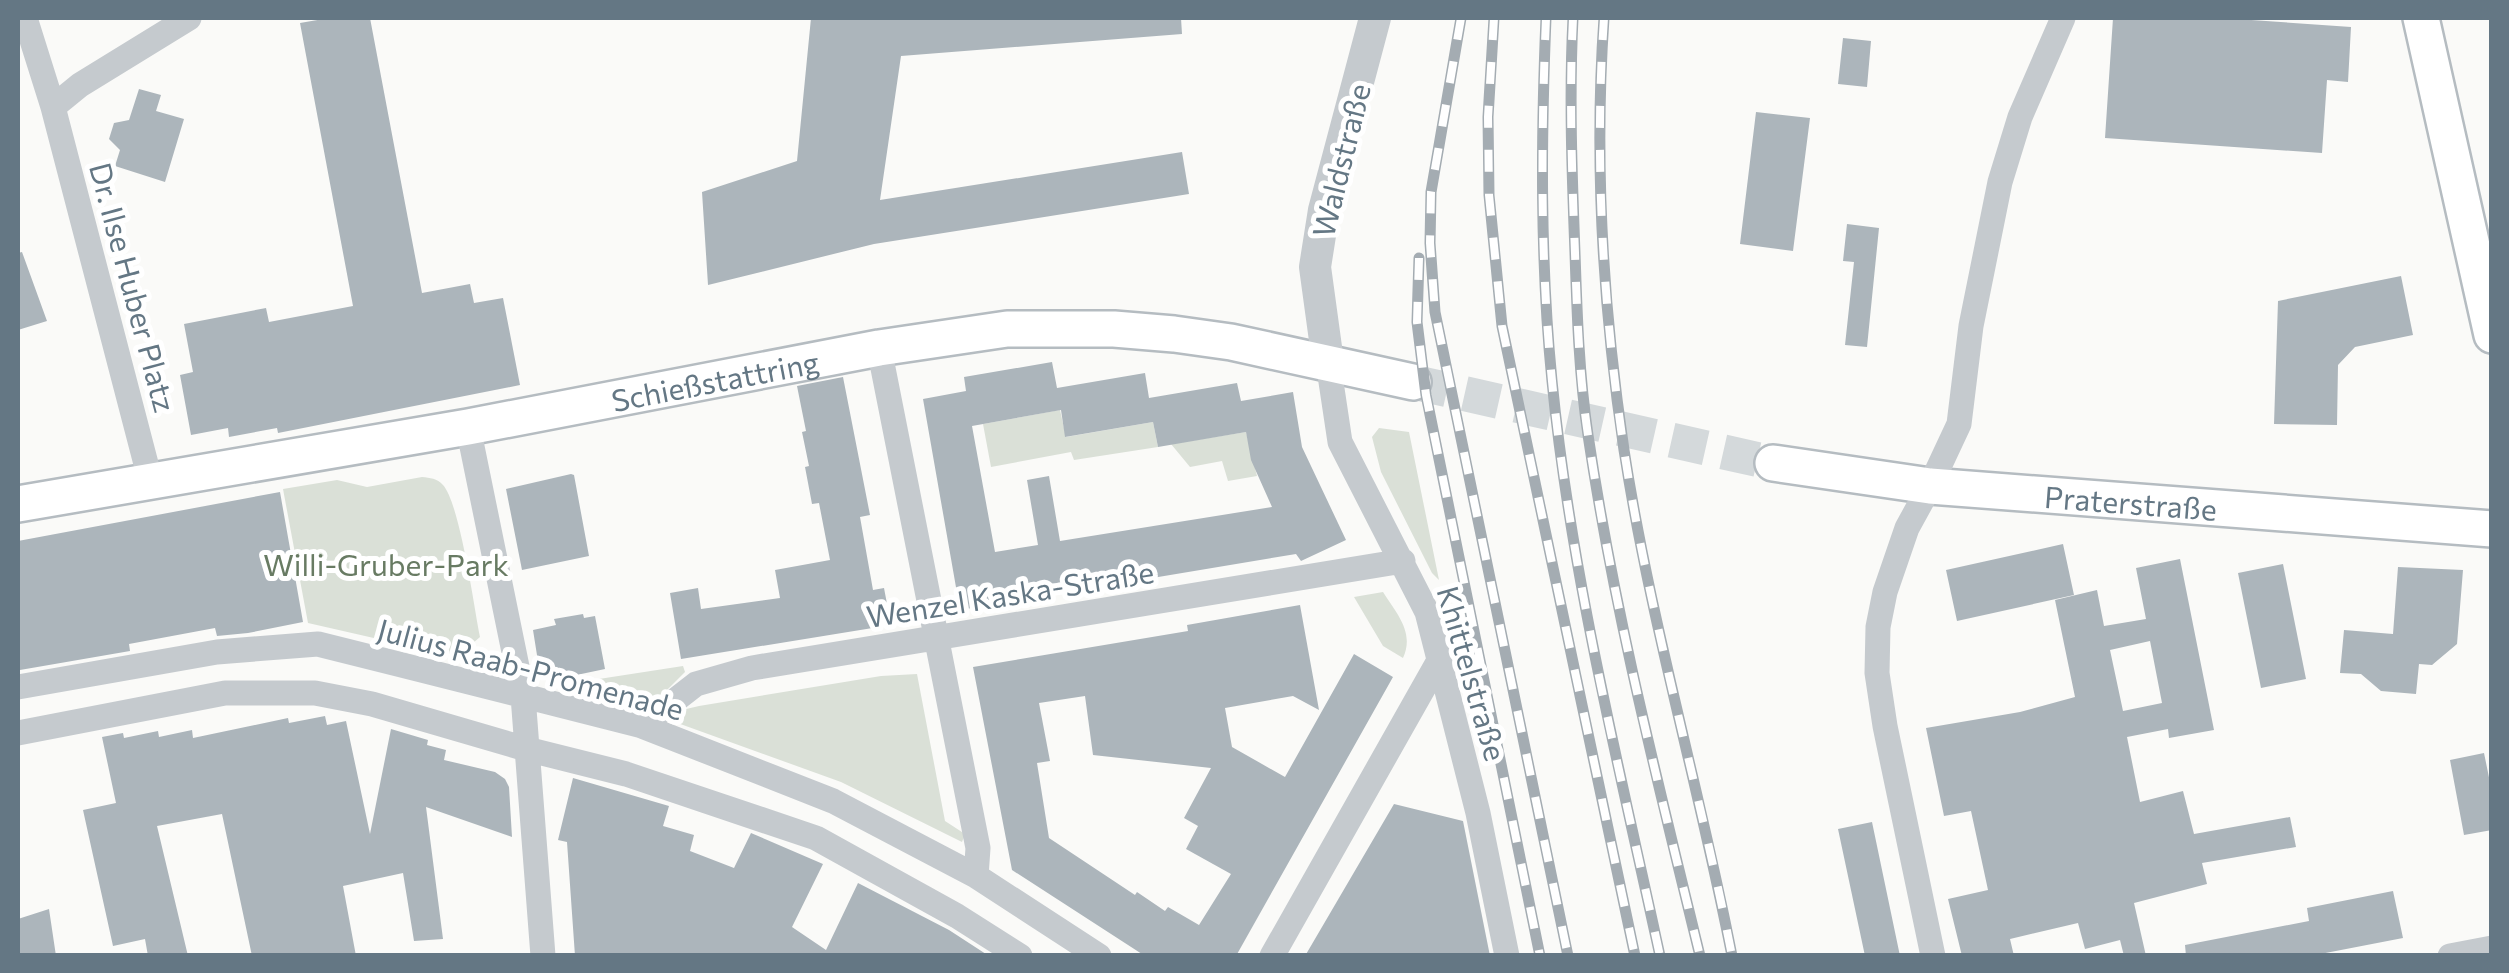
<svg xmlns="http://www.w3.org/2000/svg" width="2509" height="973" viewBox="0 0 2509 973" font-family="Commissioner,sans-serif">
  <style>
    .green { fill: #dae0d7 }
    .building { fill: #acb5bb; fill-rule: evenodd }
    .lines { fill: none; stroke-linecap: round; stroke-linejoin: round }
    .secondary-tunnel { stroke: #d4d9db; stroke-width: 35; stroke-dasharray: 35 18; stroke-linecap: butt }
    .secondary-casing { stroke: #b5bcc1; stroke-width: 40 }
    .minor { stroke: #c5cace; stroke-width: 25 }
    .tertiary { stroke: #c5cace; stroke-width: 32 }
    .secondary { stroke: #fff; stroke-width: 35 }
    .rail-casing { stroke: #a4acb2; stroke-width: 11 }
    .rail { stroke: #fff; stroke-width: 8; stroke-dasharray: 22; stroke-linecap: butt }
    .labels { text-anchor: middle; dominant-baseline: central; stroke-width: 10; stroke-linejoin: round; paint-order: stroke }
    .street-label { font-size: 30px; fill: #647784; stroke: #fff }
    .park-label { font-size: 30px; fill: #687b63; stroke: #fff }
  </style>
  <rect width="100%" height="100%" fill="#fafaf8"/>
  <path class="green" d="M1060,410L1066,437L1153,422L1158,447L1074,460L1071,452L991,467L983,424Z
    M1379,428L1409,432L1439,580L1432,573L1381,472L1372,437Z
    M1246,432L1257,476L1228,481L1222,461L1190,467L1171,444Z
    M422,477C430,478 437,478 443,485C460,504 474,607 480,637L457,657L308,623L283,489L337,480L367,487Z
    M1383,592C1396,613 1415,632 1403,658L1383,646L1354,597Z
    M683,666L685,672L663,694L645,706L616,701L568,686L573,683Z
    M917,674L945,821L965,834L962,842L841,782L672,721L673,717L682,710L699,706L881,676Z"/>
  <path class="building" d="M329,18H370L422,293L470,284L474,303L503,298L520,385L278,433L277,428L229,437L228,428L191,435L180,375L193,372L184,324L266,308L269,322L353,306L300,23Z
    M811,18H1181L1182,34L901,56L880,200L1182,152L1189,194L874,244L708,285L702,192L797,161Z
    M2113,18H2222L2351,27L2348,82L2327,80L2322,153L2105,138Z
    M1843,38L1871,41L1867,87L1838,84Z
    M139,89L161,95L156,111L184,119L165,182L115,166L120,150L109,139L114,123L129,120Z
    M1756,112L1810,118L1793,251L1740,244Z
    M1847,224L1879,228L1867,347L1845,345L1854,262L1843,261Z
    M22,252L47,321L18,330V253Z
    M2401,276L2413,335L2355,347L2338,365L2337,425L2274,424L2278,301Z
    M1052,362L1057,388L1145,373L1149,398L1237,383L1241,401L1293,392L1302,447L1346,540L1301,561L1296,554L960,610L923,399L966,391L964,377ZM1061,410L1065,437L1153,422L1158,447L1246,432L1251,460L1272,507L1060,541L1049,476L1027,480L1038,545L995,552L972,426Z
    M843,377L870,515L860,517L873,590L884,588L891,625L681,659L670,593L698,588L701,609L780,598L775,570L830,560L819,503L812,504L805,467L809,466L802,432L806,431L797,386Z
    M571,474L574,475L589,556L522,570L506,489Z
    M280,492L303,622L248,633L217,636L215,628L129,644L130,651L20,670L18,541Z
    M2063,544L2074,595L1957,621L1946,570Z
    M2180,559L2214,730L2169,738L2168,729L2127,737L2140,802L2183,791L2194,834L2290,817L2296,847L2202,863L2207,884L2134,903L2146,956H2124L2120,940L2085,949L2078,923L2010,939L2014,956H1962L1948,899L1988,890L1971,811L1944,816L1926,728L2020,712L2075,697L2055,600L2097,590L2104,626L2146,619L2136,568ZM2150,641L2162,703L2123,711L2110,650Z
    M2283,564L2306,679L2261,688L2238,573Z
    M2398,567L2463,570L2457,644L2432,665L2419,664L2416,694L2381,691L2361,674L2340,673L2344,630L2393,634Z
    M1300,605L1319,710L1293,696L1225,708L1232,747L1285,777L1354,654L1393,677L1236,956H1145L1012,870L973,667L1188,631L1187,625ZM1085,696L1093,755L1211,768L1184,818L1198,826L1186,849L1231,874L1199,925L1168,907L1165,911L1137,892L1135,895L1049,838L1037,763L1050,761L1039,703Z
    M583,614L584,618L595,616L605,669L548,681L540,674L533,630L556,625L554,619Z
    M325,716L327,725L346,721L370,834L391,729L428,740L427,745L446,750L444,760L495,772L505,779L509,787L512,837L426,807L443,939L414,941L403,873L343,886L356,956H252L222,814L157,826L188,956H148L145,939L113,946L83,810L116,803L102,737L123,733L124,738L158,731L159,737L192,730L193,738L288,718L289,723Z
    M2484,753L2492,792V830L2464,835L2450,760Z
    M573,778L669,806L663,826L694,835L690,851L734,868L751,833L823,864L792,927L826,950L858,883L949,930L989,956H575L567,842L558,840Z
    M1394,804L1463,821L1490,956H1305Z
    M1872,822L1900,956H1865L1838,829Z
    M2393,891L2403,938L2310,956H2186L2185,945L2309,921L2307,908Z
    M49,909L56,956H18V919Z"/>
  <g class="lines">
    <path class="secondary-tunnel" d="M1413,382L1773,463"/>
    <defs>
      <g id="secondary">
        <path d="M2421,18L2492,335"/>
        <path id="s1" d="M1773,463L1930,486L2492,529"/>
        <path id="s2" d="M18,504L468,427L879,348L1007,329H1114L1174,334L1231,342L1413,382"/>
      </g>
    </defs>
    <use href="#secondary" class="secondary-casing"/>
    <path class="minor" d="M25,18L53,107L151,483
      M53,107L80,85L189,18
      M879,348L978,848L976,876
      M1328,362L1340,442L1427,612L1478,813L1507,956
      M468,427L523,696L543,956
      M18,687L217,652L318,644L402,665L642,726L833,801L976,876L1099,956
      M642,726L696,684L752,668L1403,561
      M18,733L225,693H315L372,704L526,749L626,774L816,838L957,916L1020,956
      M1272,956L1441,657
      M1933,956L1885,726L1877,673L1878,627L1885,592L1907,528L1930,486L1959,424L1971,326L2000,182L2020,117L2063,18
      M2450,956L2492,948"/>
    <path class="tertiary" d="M1328,362L1315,267L1324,210L1375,18"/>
    <use href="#secondary" class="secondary"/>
    <defs>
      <path id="rail" d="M1461,18L1431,192L1430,243L1435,312L1568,956
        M1494,18L1488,117L1489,195L1502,326L1635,956
        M1546,18C1541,139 1540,260 1552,381C1571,575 1619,766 1660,956
        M1573,18C1569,96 1572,175 1575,253C1577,314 1579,375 1588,435C1614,611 1658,783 1700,956
        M1604,18C1594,160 1603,308 1624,450C1650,620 1699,786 1732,956
        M1419,258L1417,322L1426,395L1540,956"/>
    </defs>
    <use href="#rail" class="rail-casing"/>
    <use href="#rail" class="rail"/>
  </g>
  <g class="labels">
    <g class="street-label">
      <text transform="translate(1340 160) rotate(-76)">Waldstraße</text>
      <text transform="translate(134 287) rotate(75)">Dr. Ilse Huber Platz</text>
      <text stroke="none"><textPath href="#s2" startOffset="708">Schießstattring</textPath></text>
      <text stroke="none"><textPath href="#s1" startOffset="360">Praterstraße</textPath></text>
      <text transform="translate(1010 593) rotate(-9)">Wenzel Kaska-Straße</text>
      <text transform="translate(531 668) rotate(15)">Julius Raab-Promenade</text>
      <text transform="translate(1473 673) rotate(74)">Khittelstraße</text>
    </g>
    <g class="park-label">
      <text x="386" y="563">Willi-Gruber-Park</text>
    </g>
  </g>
  <rect width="2509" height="973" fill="none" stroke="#647784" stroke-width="40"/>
</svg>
